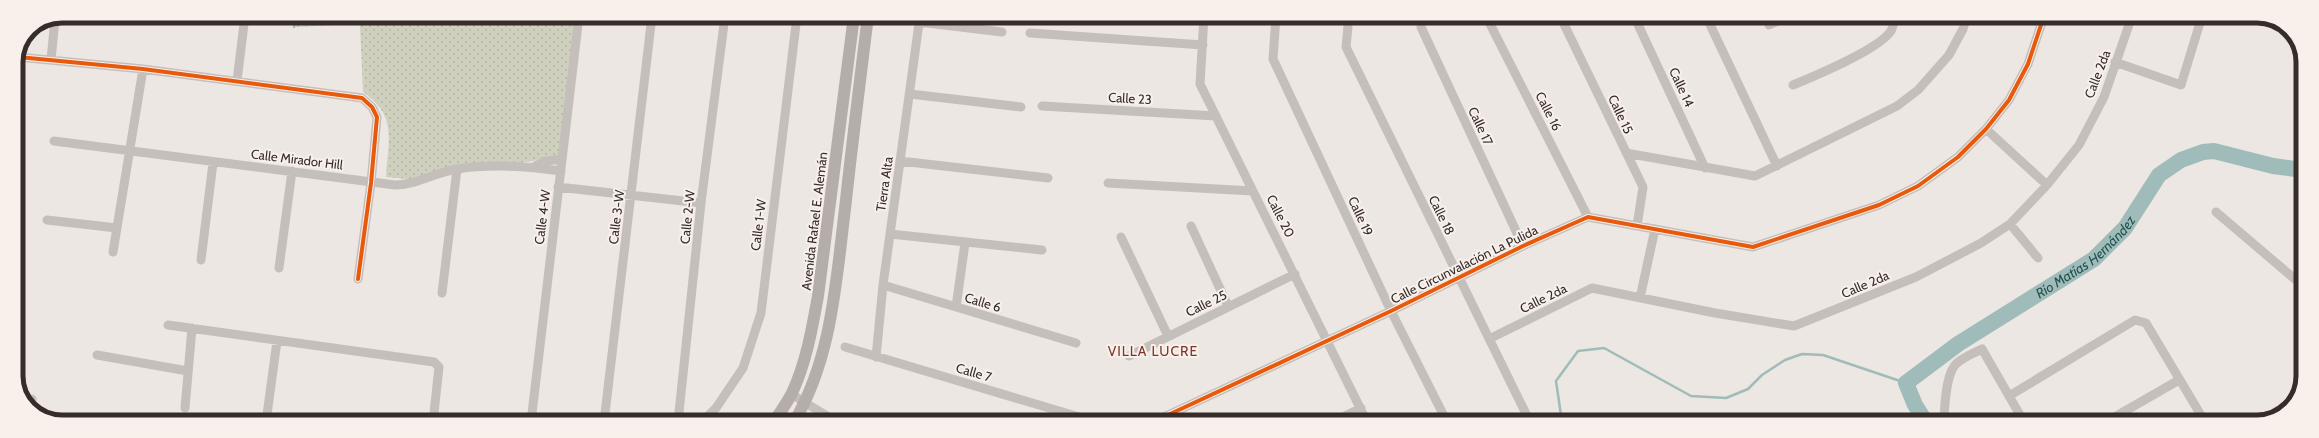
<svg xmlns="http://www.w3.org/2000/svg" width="2319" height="438" viewBox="0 0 2319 438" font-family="Cabin,sans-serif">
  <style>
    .park { fill: url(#park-dots) }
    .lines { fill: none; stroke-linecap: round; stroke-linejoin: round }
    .stream { stroke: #a0bcba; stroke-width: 2.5 }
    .river { stroke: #a0bcba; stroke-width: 16 }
    .minor { stroke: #c5bfbb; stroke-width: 9 }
    .major { stroke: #b4adaa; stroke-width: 12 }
    .cycleway-casing { stroke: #f8f0eb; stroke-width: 6 }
    .cycleway { stroke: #e8590c; stroke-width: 4 }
    .labels { text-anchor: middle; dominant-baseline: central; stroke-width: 4; stroke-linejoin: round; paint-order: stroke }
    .street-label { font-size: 13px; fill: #362c2a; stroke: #f8f0eb }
    .water-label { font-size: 14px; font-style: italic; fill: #235351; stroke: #f8f0eb }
    .neighbourhood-label { font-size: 14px; letter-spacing: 1px; fill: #7d362b; stroke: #f8f0eb }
    .rim { fill: none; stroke: #362c2a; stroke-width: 5 }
  </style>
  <defs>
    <pattern id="park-dots" width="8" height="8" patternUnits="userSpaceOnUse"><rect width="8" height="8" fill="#cfd0be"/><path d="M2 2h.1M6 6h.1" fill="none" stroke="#b2b3a3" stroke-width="1.8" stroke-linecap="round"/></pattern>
  </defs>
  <rect width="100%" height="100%" fill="#ece7e3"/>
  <path class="park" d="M295,16H580L563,156L416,180L386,177C388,140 398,116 363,92L360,24L294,27Z"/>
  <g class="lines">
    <path class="stream" d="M294,27L295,16
      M1562,422L1556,381L1578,351L1604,348L1691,396L1726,398L1748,389L1762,375L1785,360L1802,354L1823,355L1906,383"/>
    <path class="river" id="s1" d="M1926,422L1915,405L1906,383L1958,344L2094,259L2125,228L2159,175L2181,160L2203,152L2214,151L2273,166L2303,170"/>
    <path class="minor" d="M1204,16L1200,84L1367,422
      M1276,16L1273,59L1391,311L1447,422
      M1349,16L1346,47L1530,422
      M1422,16L1421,27L1523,246
      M1491,16L1490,24L1588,217
      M1560,16L1643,187L1637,226
      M1634,16L1705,168
      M1706,16L1777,166
      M919,22L1002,32
      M1769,25L1789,16
      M1030,33L1203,45
      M18,57L143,69L362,98L372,107L377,117L371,183L358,279
      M51,60L55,19
      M2115,62L2181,85L2202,16
      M237,81L245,16
      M1793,85C1815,76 1879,49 1891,31C1893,27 1894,21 1896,16
      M910,94L1021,107
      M1042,106L1216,116
      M1986,129L2047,185
      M54,141L395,185C417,185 436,172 457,169C491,164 527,166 561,171
      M1626,153L1755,176L1897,106L1918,90L1949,55L1963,29L1967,16
      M900,161L1048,178
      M535,166L546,161L562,159
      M1108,183L1253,191
      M558,187L701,203
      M2216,212L2303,286
      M47,220L117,228
      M2010,224L2038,258
      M1191,226L1228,306
      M890,234L1042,250
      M1121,237L1168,336
      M113,252L143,69
      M201,260L213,163
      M279,268L292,171
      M883,285L1076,343
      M442,293L457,169
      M1640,298L1655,229
      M956,307L965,243
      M168,325L434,362L439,367L433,422
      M1489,339L1592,288L1715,313L1794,326L1916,277L1981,243L2010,224L2047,185L2079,145L2104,97L2132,16
      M845,347L1096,422
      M97,355L188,371
      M1129,356L1295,274
      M876,357L883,285L920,16
      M791,394L837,422
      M2009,396L2135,320L2146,323L2205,422
      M185,408L192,328
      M31,409L32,399
      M2267,418L2292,401
      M266,422L277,341
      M531,422L579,16
      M604,422L652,16
      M678,422L701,203L725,16
      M702,422L716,408L743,368L761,313L797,16
      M1153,422L1391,311L1523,246L1588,217L1753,247L1879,205L1918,186L1958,157L1986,129L2009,100L2028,64L2044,16
      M1333,422L1361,408
      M1658,422L1667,419L1672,422
      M1937,422L1944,417C1945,403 1946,372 1957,363C1964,357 1974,353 1982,349L2024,422
      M2106,422L2179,380"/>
    <path class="major" d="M774,422C780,412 787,403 792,393C806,363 812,329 818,296L854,16
      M794,422C832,358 836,281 845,209C852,144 860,80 868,16"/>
    <defs>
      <path id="cycleway" d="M18,57L143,69L362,98L372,107L377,117L371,183L358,279
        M1153,422L1391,311L1523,246L1588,217L1753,247L1879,205L1918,186L1958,157L1986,129L2009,100L2028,64L2044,16"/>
    </defs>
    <use href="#cycleway" class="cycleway-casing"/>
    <use href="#cycleway" class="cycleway"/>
  </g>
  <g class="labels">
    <g class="street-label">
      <text transform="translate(2097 74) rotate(-69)">Calle 2da</text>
      <text transform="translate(1682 87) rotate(65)">Calle 14</text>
      <text transform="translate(1130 98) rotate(3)">Calle 23</text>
      <text transform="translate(1549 111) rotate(63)">Calle 16</text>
      <text transform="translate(1621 114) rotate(65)">Calle 15</text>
      <text transform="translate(1481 126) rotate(65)">Calle 17</text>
      <text transform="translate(297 159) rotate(7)">Calle Mirador Hill</text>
      <text transform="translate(884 184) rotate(-82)">Tierra Alta</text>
      <text transform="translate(1442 215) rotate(64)">Calle 18</text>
      <text transform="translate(1281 216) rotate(63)">Calle 20</text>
      <text transform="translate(1361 216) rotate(65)">Calle 19</text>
      <text transform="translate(542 217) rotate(-83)">Calle 4-W</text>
      <text transform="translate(616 217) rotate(-83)">Calle 3-W</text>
      <text transform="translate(687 217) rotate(-84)">Calle 2-W</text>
      <text transform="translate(814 221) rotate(-83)">Avenida Rafael E. Alemán</text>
      <text transform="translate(758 225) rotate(-83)">Calle 1-W</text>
      <text transform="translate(1464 264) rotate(-26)">Calle Circunvalación La Pulida</text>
      <text transform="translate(1865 284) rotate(-23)">Calle 2da</text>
      <text transform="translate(1543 298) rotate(-26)">Calle 2da</text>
      <text transform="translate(983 302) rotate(17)">Calle 6</text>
      <text transform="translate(1206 303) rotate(-26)">Calle 25</text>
      <text transform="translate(974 372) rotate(16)">Calle 7</text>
    </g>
    <g class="water-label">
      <text stroke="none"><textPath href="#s1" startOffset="264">Río Matías Hernández</textPath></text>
    </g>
    <g class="neighbourhood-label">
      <text x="1153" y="351">VILLA LUCRE</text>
    </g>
  </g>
  <path d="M0 0H2319V438H0ZM62 23H2257A39 39 0 0 1 2296 62V376A39 39 0 0 1 2257 415H62A39 39 0 0 1 23 376V62A39 39 0 0 1 62 23Z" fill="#f8f0eb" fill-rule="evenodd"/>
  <path class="rim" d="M62 23H2257A39 39 0 0 1 2296 62V376A39 39 0 0 1 2257 415H62A39 39 0 0 1 23 376V62A39 39 0 0 1 62 23Z"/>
</svg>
